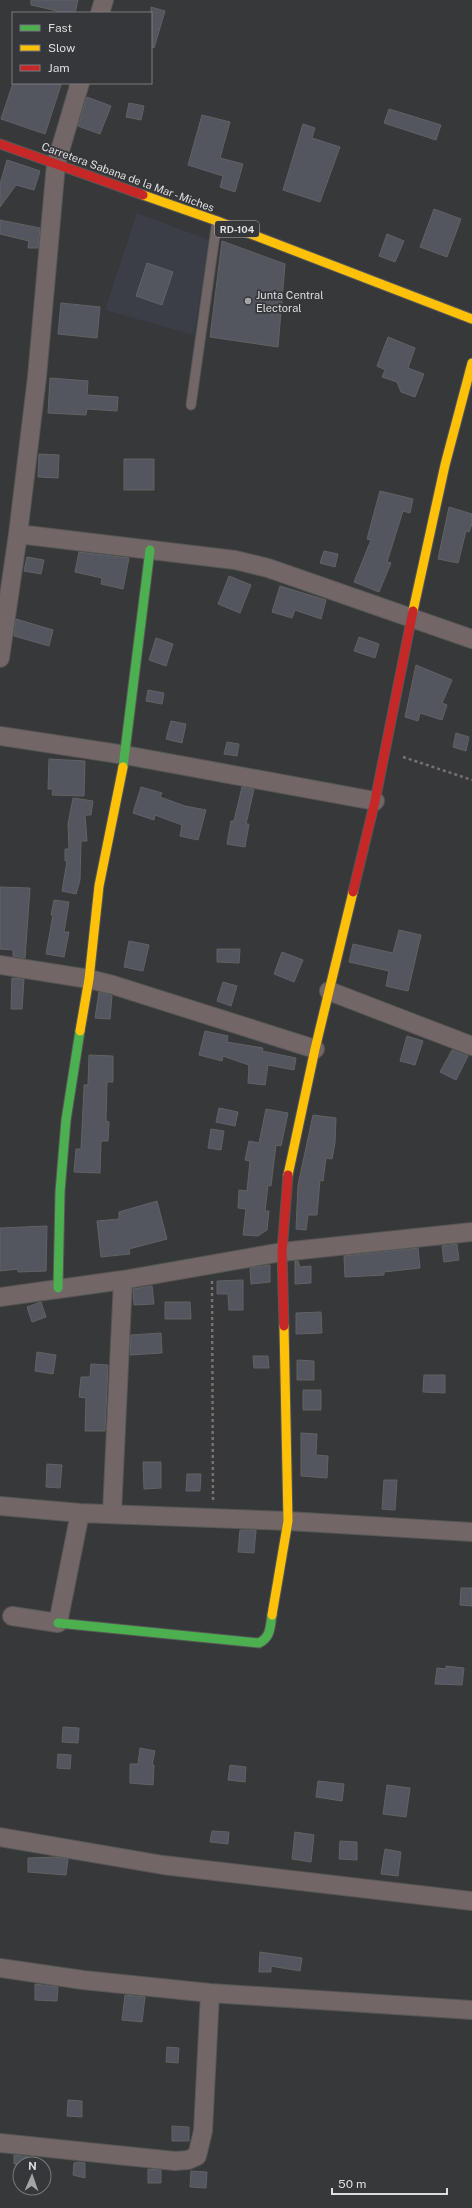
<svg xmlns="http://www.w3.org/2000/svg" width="472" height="2208" viewBox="0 0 472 2208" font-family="'Public Sans',sans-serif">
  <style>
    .built { fill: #3b3e46 }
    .building { fill: #53565e; stroke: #616263 }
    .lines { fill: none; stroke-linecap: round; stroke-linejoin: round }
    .lane-casing { stroke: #555657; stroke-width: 11 }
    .street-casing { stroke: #555657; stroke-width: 20 }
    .fast-casing { stroke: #555657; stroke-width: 11 }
    .slow-casing { stroke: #555657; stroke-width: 11 }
    .jam-casing { stroke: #555657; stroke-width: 11 }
    .path { stroke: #787171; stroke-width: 2.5; stroke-dasharray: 3 3; stroke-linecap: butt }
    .lane { stroke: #726666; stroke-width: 9 }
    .street { stroke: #726666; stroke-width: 18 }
    .fast { stroke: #4caf50; stroke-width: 9 }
    .slow { stroke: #ffc107; stroke-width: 9 }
    .jam { stroke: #c62828; stroke-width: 9 }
    .poi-dot { fill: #a3a4a6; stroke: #36373a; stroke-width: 1.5 }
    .labels { text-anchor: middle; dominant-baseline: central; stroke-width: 3.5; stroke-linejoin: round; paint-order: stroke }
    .shield { fill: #36373a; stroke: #abacae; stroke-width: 1 }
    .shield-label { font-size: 10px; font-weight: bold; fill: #dddee0 }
    .street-label { font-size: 11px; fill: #dddee0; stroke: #36373a }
    .poi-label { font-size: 11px; fill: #dddee0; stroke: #36373a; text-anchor: start }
  </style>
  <rect width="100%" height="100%" fill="#373839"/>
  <path class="built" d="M137,213L209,240L194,335L105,310Z"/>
  <path class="building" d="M31,0H78L75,13H66L31,5Z
    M151,7L165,11L154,48L151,47Z
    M13,83H53L61,85L45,134L1,119Z
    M87,97L111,106L100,134L78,126Z
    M129,103L144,106L141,120L126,117Z
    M389,109L441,125L436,140L384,123Z
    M202,115L230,122L220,158L243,164L235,192L220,187L223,176L188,165Z
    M303,124L315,128L312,138L340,147L320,202L283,190Z
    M7,160L40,171L34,190L16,185L0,207V184Z
    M434,209L461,219L447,257L420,247Z
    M0,220L40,228L38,248H28L29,241L0,234Z
    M387,234L404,241L395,262L379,256Z
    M222,241L285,264L278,347L210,337Z
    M147,263L173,272L162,305L136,296Z
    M61,303L100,307L97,338L58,334Z
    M388,337L415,348L408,368L424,374L415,397L401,392L397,382L382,377L385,370L377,366Z
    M50,378L88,381L87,395L118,397L117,411L87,409L86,415L48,413Z
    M39,454L59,455L58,478L38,477Z
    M124,459H154V490H124Z
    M380,491L413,499L410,513L403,511L387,562L391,563L379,592L354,582L371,540L367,539Z
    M449,507L472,514V524L469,532L466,531L458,563L438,559Z
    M324,551L338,554L335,567L320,563Z
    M79,552L129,558L123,589L101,584L102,578L75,572Z
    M27,557L44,560L41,574L24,571Z
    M229,576L251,585L240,613L218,604Z
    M280,586L326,600L321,619L295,610L292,618L272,612Z
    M16,619L53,630L49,646L14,636Z
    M359,637L379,644L375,658L354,651Z
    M156,638L173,644L166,666L149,660Z
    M416,665L452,680L442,703L447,705L442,720L420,713L418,721L405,717Z
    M148,690L164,693L162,704L146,701Z
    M171,721L186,724L182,743L166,739Z
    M456,733L469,737L466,751L453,747Z
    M227,742L239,744L237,756L224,754Z
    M49,759L85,761L84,796L52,795L53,789H48Z
    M141,787L162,793L160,797L185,806L206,810L198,840L180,836L182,825L155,815L154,820L133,813Z
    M242,787L254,789L246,824H249L245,847L227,844L231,821H234Z
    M73,798L93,801L91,815H85L87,841H81L80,880L76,894L62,891L67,861H65V849H69L68,824Z
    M0,887L30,888L25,958L13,956V950L0,949Z
    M54,900L69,902L64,932H69L64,957L46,954L53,915H51Z
    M399,930L421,935L408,991L386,986L389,971L349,962L353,944L393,953Z
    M129,941L149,945L143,971L124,967Z
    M217,949H240L239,963L217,962Z
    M282,952L303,960L294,982L274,974Z
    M12,978L24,979L22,1009H11Z
    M223,982L237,986L231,1006L217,1001Z
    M99,992L112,996L110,1019L95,1018Z
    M205,1031L228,1036L227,1042L263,1048L262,1051L296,1058L294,1070L268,1065L265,1085L248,1083L249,1065L223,1056L222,1061L199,1055Z
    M407,1036L423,1041L415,1065L400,1061Z
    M452,1050L468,1056L456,1080L440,1072Z
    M89,1055L113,1056V1082H107L106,1121L109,1122L108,1141H101L100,1173L74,1172L76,1149H81L84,1089V1085H88Z
    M219,1108L238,1112L235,1126L216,1122Z
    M266,1109L288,1113L281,1146L276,1145L271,1186L268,1185L265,1211H269L267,1230L258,1236L243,1235L246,1209L238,1208L239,1190L247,1191L250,1161L245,1160L249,1141L259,1143Z
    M313,1115L336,1118L335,1143L332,1159L326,1158L323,1181L320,1180L317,1215H308L306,1230L296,1229L298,1185Z
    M211,1129L224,1131L221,1150L208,1148Z
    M157,1201L167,1239L129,1249L130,1254L101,1257L97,1221L119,1219V1212Z
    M47,1226L46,1271L18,1272V1269L0,1271V1228Z
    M457,1244L459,1260L444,1262L442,1246Z
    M418,1248L420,1268L384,1272V1275L345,1277L344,1256Z
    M295,1261H298L300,1267L311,1266V1283L295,1284Z
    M270,1265V1282L251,1284L250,1268Z
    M243,1280V1310H229L228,1294H217V1281Z
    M152,1286L154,1304L134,1305L133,1289Z
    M41,1302L46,1317L32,1322L27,1307Z
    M165,1302H190L191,1319H165Z
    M321,1312L322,1333L296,1334V1313Z
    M161,1333L162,1353L130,1355L131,1335Z
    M37,1352L56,1355L53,1374L35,1371Z
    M253,1356H268L269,1368H254Z
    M297,1360L314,1361V1380H297Z
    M91,1364L108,1365L105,1431H85L86,1398L79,1397L81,1377H90Z
    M424,1375H445V1393L423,1392Z
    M303,1390H321V1410H303Z
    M301,1433L317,1434L316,1455L328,1456L327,1478L301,1476Z
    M143,1462H161V1488L144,1489Z
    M47,1464L62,1465L60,1488L46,1487Z
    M187,1474H201L200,1491H186Z
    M384,1480H397L395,1510L382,1509Z
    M240,1530H256L254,1553L238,1552Z
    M461,1588H472V1606L460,1605Z
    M446,1666L464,1668L462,1685L435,1684L437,1668L446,1669Z
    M63,1727L79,1728L78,1743L62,1742Z
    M140,1748L155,1751L152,1765H154L153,1785L130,1783V1764H138Z
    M58,1754L71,1755L70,1769L57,1768Z
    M230,1765L246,1767L245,1782L228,1780Z
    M318,1781L344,1784L342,1801L316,1797Z
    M387,1785L410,1788L406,1817L383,1814Z
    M212,1831L229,1832L228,1844L210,1842Z
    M295,1832L314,1835L311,1862L292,1859Z
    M340,1841L357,1842V1860L339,1859Z
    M385,1849L401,1852L398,1876L381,1874Z
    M55,1857L68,1859L66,1875L28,1872V1858Z
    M260,1952L302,1958L300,1971L271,1966V1972H259Z
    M35,1984L58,1987L57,2001L35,2000Z
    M125,1995L145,1997L142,2022L122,2020Z
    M167,2047L179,2048L178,2063L166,2062Z
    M68,2100L82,2101V2117L67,2116Z
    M172,2126L189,2127V2141H172Z
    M14,2155L29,2157V2164H14Z
    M79,2162L85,2163V2178L73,2175L74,2163Z
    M148,2169L161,2170V2183H148Z
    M191,2171L207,2172L206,2188L190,2187Z"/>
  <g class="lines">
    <defs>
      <path id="lane" d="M191,405L217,221"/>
      <path id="street" d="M100,13L104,0
        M18,534L235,560L268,568L472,639
        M0,658L18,534L37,377L56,164L80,83
        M0,736L125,755L375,801
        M0,965L89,979L113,985L315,1049
        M329,991L472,1046
        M0,1297L123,1280L282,1252L472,1232
        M0,1506L80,1513L288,1521L472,1532
        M112,1513L123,1280
        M12,1616L58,1623L80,1513
        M0,1837L163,1865L472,1901
        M0,1968L83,1980L210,1993L472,2010
        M0,2143L175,2161L188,2160L197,2156L203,2131L210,1993"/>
      <path id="fast" d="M123,767L150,550
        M58,1288L60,1192L66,1120L80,1031
        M58,1623L259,1643C271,1637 270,1627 272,1615"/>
      <path id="slow" d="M143,195L217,221L472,319
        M413,611L445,465L472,363
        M80,1031L89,979L99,886L123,767
        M288,1175L315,1049L353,892
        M272,1615L288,1521L284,1326"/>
      <path id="jam" d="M0,144L143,195
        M353,892L375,801L413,611
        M284,1326L282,1252L288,1175"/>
    </defs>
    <use href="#lane" class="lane-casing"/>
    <use href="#street" class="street-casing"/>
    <use href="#fast" class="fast-casing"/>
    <use href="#slow" class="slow-casing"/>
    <use href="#jam" class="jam-casing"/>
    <path class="path" d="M403,757L472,780
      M212,1281L213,1502"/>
    <use href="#lane" class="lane"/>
    <use href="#street" class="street"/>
    <use href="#fast" class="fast"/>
    <use href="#slow" class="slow"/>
    <use href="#jam" class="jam"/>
  </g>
  <circle class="poi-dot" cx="248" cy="301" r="4"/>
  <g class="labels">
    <rect class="shield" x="215" y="221" width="44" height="16" rx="3"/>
    <g class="shield-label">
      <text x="237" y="229">RD-104</text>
    </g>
    <g class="street-label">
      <text transform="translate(128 177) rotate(20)">Carretera Sabana de la Mar - Miches</text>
    </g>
    <g class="poi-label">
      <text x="256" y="295">Junta Central<tspan x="256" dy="13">Electoral</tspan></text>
    </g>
  </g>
  <rect x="12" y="12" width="140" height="72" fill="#36373a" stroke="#797a7c"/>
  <rect x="20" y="25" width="20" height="6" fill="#4caf50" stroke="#797a7c"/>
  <text x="48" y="32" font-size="12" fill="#dddee0">Fast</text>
  <rect x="20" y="45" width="20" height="6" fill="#ffc107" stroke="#797a7c"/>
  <text x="48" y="52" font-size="12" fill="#dddee0">Slow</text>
  <rect x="20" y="65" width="20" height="6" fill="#c62828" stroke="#797a7c"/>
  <text x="48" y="72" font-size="12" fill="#dddee0">Jam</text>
  <g transform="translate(32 2176) rotate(2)"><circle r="19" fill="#36373a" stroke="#797a7c"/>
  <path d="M0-3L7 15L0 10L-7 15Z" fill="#a3a4a6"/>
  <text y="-6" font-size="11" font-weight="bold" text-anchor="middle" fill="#dddee0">N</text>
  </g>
  <path d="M332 2188v6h115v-6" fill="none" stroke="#dddee0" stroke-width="2"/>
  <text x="338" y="2188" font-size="12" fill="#dddee0" stroke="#36373a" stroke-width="3" paint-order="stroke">50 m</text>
</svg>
